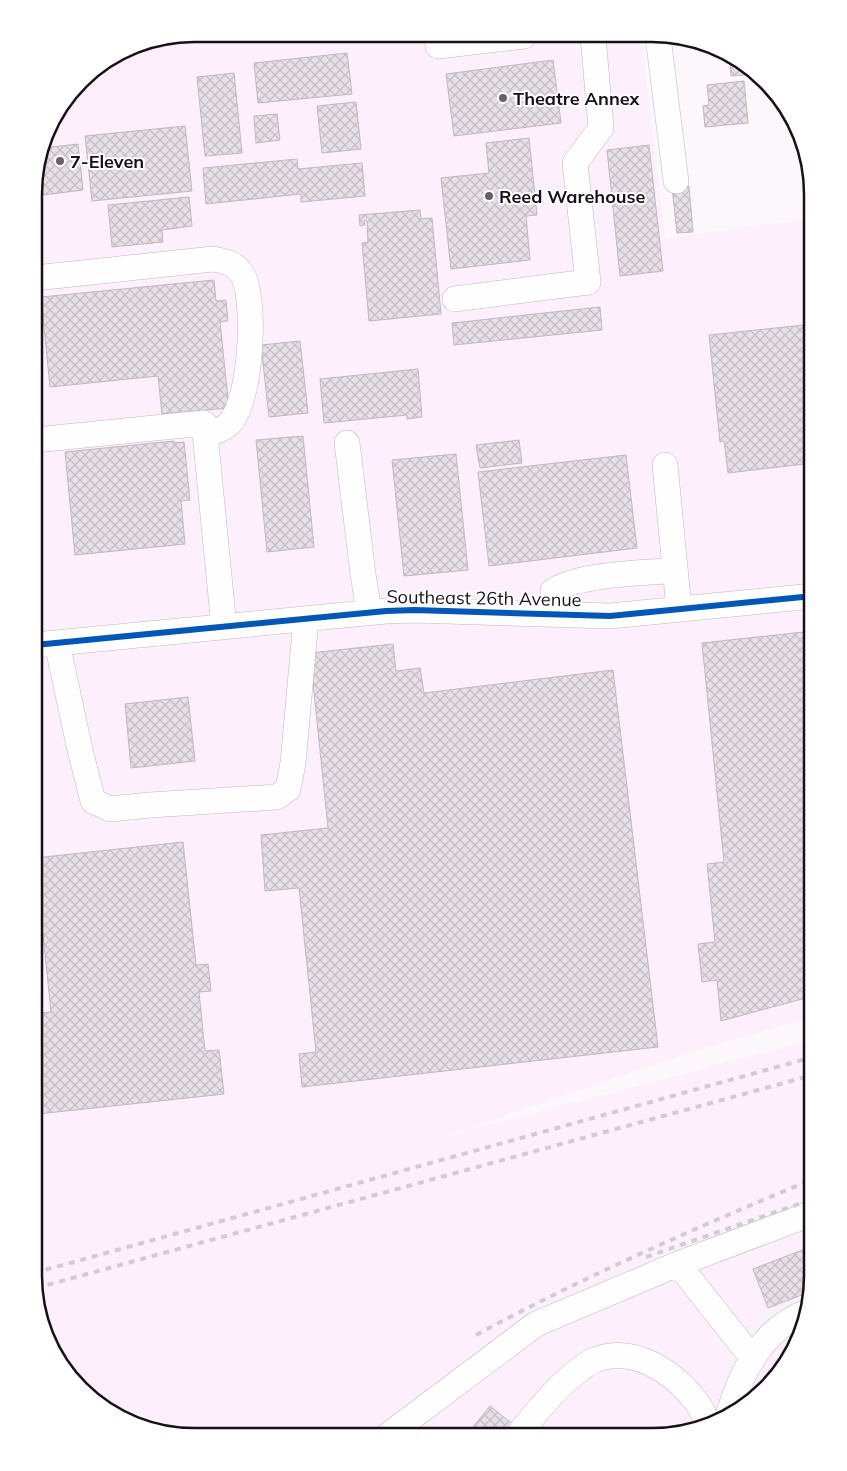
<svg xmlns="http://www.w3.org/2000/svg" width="847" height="1471" viewBox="0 0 847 1471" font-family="Mulish,sans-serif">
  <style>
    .built { fill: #fdeffc }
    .building { fill: url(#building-cross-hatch); stroke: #c0b8bf }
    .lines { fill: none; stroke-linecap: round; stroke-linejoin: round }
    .minor-casing { stroke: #beb8be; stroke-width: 26 }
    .minor { stroke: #fefefe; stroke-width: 25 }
    .rail { stroke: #cfcdcf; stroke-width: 4; stroke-dasharray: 6 6; stroke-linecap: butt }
    .cycleway-casing { stroke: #fff; stroke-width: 9 }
    .cycleway { stroke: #0057b8; stroke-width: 6 }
    .poi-dot { fill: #676067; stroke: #fff; stroke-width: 2 }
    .labels { text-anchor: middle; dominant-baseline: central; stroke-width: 4; stroke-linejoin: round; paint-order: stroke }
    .poi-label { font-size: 18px; font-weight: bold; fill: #180f18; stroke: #fff; text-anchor: start }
    .street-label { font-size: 18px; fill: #180f18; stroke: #fff }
    .rim { fill: none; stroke: #180f18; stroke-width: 2.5 }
  </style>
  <defs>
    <pattern id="building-cross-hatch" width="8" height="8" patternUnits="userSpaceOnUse" patternTransform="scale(1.25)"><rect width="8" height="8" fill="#e7dfe6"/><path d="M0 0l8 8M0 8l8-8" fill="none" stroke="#c5bec5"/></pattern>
  </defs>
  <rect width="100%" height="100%" fill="#fbf7fa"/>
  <path class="built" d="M271,34L641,37L665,238L813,219V1017L690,1052L440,1138L813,1040V1287L801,1338L780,1374L750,1404L704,1429L652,1437L174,1436L97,1404L61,1366L42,1328L34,1276L35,174L51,123L88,74L123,52Z"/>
  <path class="building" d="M347,53L352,94L258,103L254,63Z
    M553,60L561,123L454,136L446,74Z
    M730,60L757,73V74L731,76Z
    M234,73L242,153L205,156L197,77Z
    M744,81L748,123L705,127L703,106L709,105L707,85Z
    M356,102L361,149L322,153L317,106Z
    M277,114L280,140L256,143L254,116Z
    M185,126L192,191L92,201L85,136Z
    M529,138L537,215L526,216L530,260L451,269L441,178L489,173L486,143Z
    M78,144L83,190L35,196V174L43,148Z
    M649,145L663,271L620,276L607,150Z
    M297,159L298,169L362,163L365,196L301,202V194L206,204L203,168Z
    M689,186L693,232L677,233L672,187Z
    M189,197L192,226L162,230L163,242L112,247L108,205Z
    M420,210L421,219L432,218L441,314L369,321L362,243L368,242L367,221H364L365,225L360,226L359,215Z
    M214,280L216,301L226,300L228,321L220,322L229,408L162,414L158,376L50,387L41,297Z
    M600,307L602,330L454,345L452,323Z
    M813,324V463L728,473L724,441L720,442L709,335Z
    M300,341L308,413L269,417L261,345Z
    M418,369L422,417L407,419V415L324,423L320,379Z
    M303,436L314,547L267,552L256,440Z
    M519,440L522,463L480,468L476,445Z
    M174,441V443L184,442L190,500L181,501L185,544L75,555L65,452Z
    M456,454L468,570L404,576L392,460Z
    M626,455L637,548L489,566L478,472Z
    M813,631V996L721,1021L717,980L702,982L698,944L715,942L707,864L724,862L702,643Z
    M393,644L396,671L420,668L424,693L613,670L658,1047L302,1087L299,1054L316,1052L299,888L265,891L261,835L328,828L310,653Z
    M188,697L195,761L131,768L125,704Z
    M183,842L196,965L208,964L211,991L199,992L205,1051L219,1050L224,1094L38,1114L34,1079V1046L42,1045L39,1013L51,1012L35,858Z
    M813,1246L812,1291L768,1308L753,1269Z
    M490,1406L529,1437H465Z"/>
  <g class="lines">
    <defs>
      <path id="minor" d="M437,35L438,46L524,36
        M658,37L676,181
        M35,278L213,259C226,261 238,264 244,278C256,307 251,401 229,424C224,429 212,433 205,436
        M455,299L588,282L575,163L601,128L593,36
        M35,440L204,423L224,627
        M347,443L363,574L369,612
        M665,465L679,609
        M554,614L553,591C582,573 640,574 675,570
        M57,643L80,750L93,801L110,809L150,805L277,797L288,789L293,763L306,619
        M35,645L386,611L414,610L610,616L813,596
        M678,1264L753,1359
        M728,1416C741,1372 762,1329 807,1312
        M521,1431C540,1408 558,1385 582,1368C586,1365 591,1361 595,1360C633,1345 672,1371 694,1399C701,1407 705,1417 710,1425
        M387,1436L536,1324L678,1264L813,1213"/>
    </defs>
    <use href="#minor" class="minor-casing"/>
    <use href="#minor" class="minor"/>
    <path class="rail" d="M646,1257L813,1199
      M34,1273L813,1057
      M36,1288L813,1075
      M476,1335C585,1276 698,1227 813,1179"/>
    <defs>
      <path id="cycleway" d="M35,645L386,611L414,610L610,616L813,596"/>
    </defs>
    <use href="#cycleway" class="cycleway-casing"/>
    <use href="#cycleway" class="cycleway"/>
  </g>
  <g class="poi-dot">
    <circle cx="503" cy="98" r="5"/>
    <circle cx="60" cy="161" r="5"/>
    <circle cx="489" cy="196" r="5"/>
  </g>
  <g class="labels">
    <g class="poi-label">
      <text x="513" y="98">Theatre Annex</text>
      <text x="70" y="161">7-Eleven</text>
      <text x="499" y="196">Reed Warehouse</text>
    </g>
    <g class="street-label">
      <text transform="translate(484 598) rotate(1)">Southeast 26th Avenue</text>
    </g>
  </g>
  <path d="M0 0H847V1471H0ZM194 42H652A152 152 0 0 1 804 194V1276A152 152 0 0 1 652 1428H194A152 152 0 0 1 42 1276V194A152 152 0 0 1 194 42Z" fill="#fff" fill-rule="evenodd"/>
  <path class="rim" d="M194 42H652A152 152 0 0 1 804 194V1276A152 152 0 0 1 652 1428H194A152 152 0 0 1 42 1276V194A152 152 0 0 1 194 42Z"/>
</svg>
